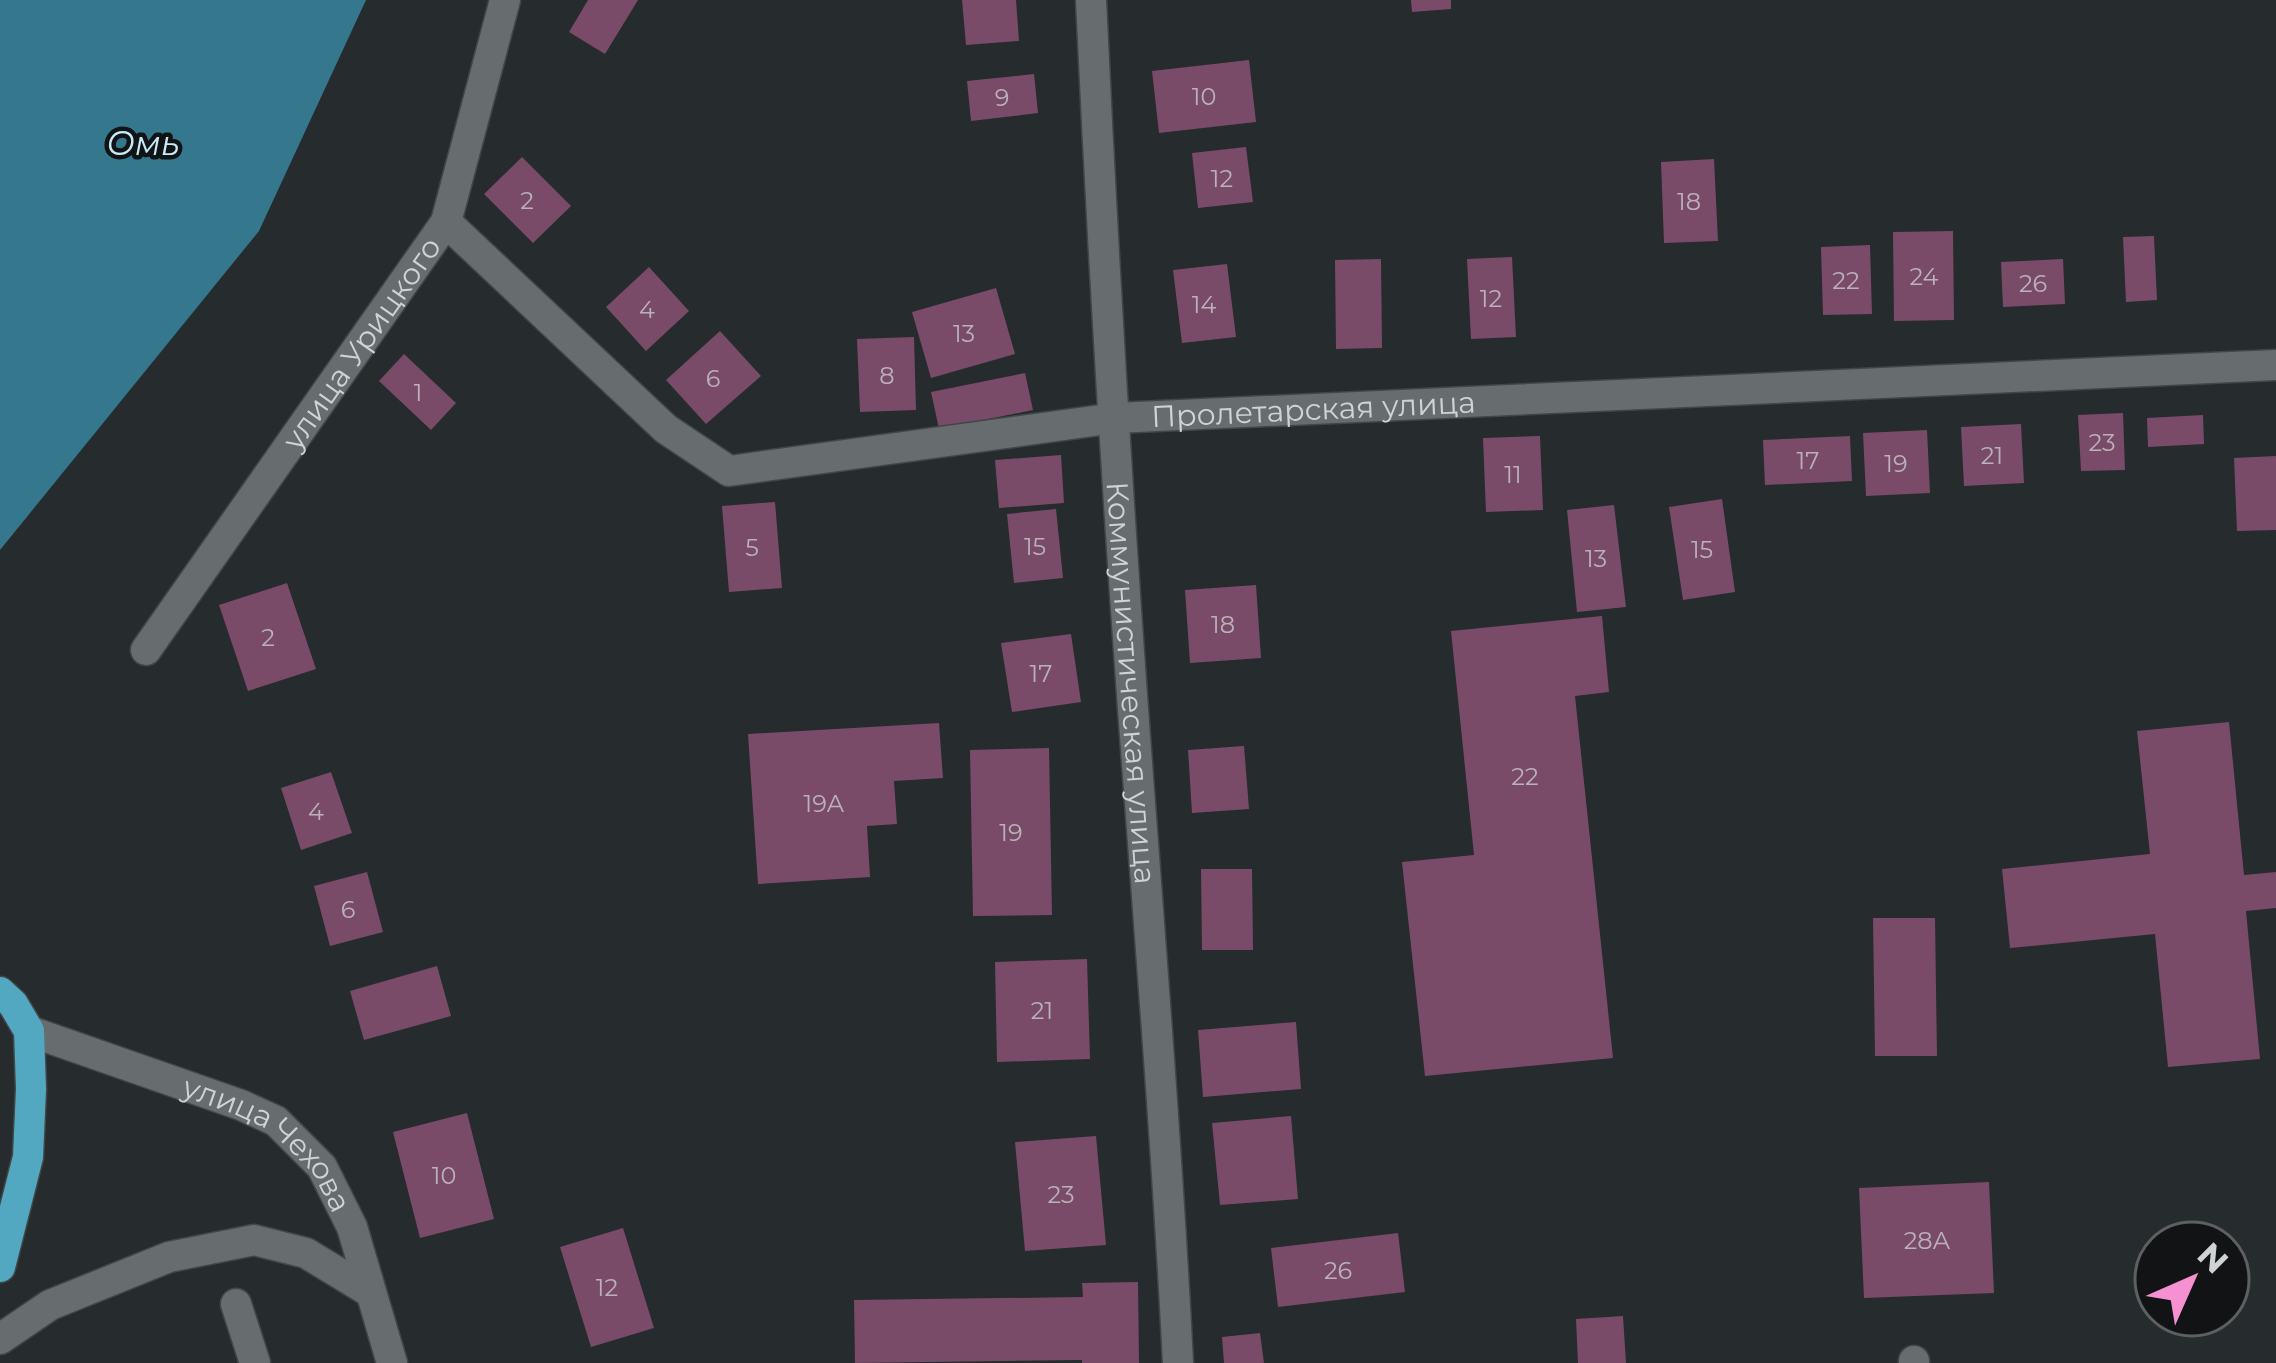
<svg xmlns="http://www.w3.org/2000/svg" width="2276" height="1363" viewBox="0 0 2276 1363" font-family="Montserrat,sans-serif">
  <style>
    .water { fill: #35778d }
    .building { fill: #794b68 }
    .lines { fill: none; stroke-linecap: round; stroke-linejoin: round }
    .minor-casing { stroke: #414647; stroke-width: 33 }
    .major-casing { stroke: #414647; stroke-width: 33 }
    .minor { stroke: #676c6e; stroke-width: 30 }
    .major { stroke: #52a7c1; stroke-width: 30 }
    .labels { text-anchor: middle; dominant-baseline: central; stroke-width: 9; stroke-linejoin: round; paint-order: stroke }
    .number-label { font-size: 24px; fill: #bab1b9 }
    .street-label { font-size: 30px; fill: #d0d3d4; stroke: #111314 }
    .water-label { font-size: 33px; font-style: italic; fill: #c6eaf7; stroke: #111314 }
  </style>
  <rect width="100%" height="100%" fill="#262b2d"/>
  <path class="water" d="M0,0H366L259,231L0,550Z"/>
  <path class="building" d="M588,0H638L605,54L569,32Z
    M962,0H1016L1019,41L966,45Z
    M1411,0H1451V9L1412,12Z
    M1249,60L1256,122L1159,133L1152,71Z
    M1034,74L1038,113L971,121L967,81Z
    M1246,147L1253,202L1198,208L1192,153Z
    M522,157L571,206L533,243L484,194Z
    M1714,159L1718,241L1664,243L1661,162Z
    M1953,231L1954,320L1894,321L1893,232Z
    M2154,236L2157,300L2126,302L2123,237Z
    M1870,245L1872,314L1823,315L1821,247Z
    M1512,257L1516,337L1471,339L1467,259Z
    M1381,259L1382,348L1336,349L1335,260Z
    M2063,259L2065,304L2003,307L2001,262Z
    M1227,264L1236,337L1182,343L1173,270Z
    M649,267L689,311L646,351L606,307Z
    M996,288L1015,354L931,378L912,312Z
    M720,331L761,376L706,424L666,380Z
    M914,337L916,410L860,412L857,339Z
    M404,354L456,403L431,430L379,381Z
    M1025,373L1033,410L939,429L931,392Z
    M2123,413L2125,470L2081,471L2078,415Z
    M2203,415L2204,444L2148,447L2147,418Z
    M2021,424L2024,483L1964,486L1961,427Z
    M1927,430L1930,493L1866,496L1863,433Z
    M1540,436L1543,510L1486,512L1483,438Z
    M1850,436L1852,481L1765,485L1763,440Z
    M1061,455L1064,503L999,508L995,460Z
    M2276,456V530L2237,531L2234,458Z
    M1722,499L1735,592L1683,600L1669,507Z
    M775,502L782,588L729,592L722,506Z
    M1614,505L1626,607L1577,612L1567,510Z
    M1056,509L1063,578L1014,583L1007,514Z
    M287,583L316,669L248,691L219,605Z
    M1256,585L1261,658L1190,663L1185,590Z
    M1602,616L1609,692L1575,696L1613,1058L1425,1076L1402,862L1474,855L1451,631Z
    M1071,634L1081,702L1012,712L1001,643Z
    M2229,722L2244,875L2276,872V908L2246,911L2260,1059L2168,1067L2155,934L2010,948L2002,869L2150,854L2137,731Z
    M939,723L943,778L894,781L897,824L867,826L870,877L758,884L748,734Z
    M1244,746L1249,809L1192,813L1188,750Z
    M1049,748L1052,915L973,916L970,750Z
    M331,772L352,833L301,850L281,788Z
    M1201,869H1252L1253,950H1202Z
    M367,872L383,932L330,946L314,886Z
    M1873,918H1935L1937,1056H1875Z
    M1087,959L1090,1059L997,1062L995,962Z
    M437,966L451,1016L364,1040L350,991Z
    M1296,1022L1301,1089L1203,1097L1198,1030Z
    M467,1113L494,1219L420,1238L393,1132Z
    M1291,1116L1298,1199L1220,1205L1212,1123Z
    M1096,1136L1106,1245L1025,1251L1015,1142Z
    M1989,1182L1994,1293L1864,1298L1859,1188Z
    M623,1228L654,1328L591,1347L560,1247Z
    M1398,1233L1405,1292L1278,1307L1271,1248Z
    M1138,1282L1139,1363H1082V1360L855,1363L854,1300L1083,1297L1082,1283Z
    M1623,1316L1626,1363H1578L1576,1319Z
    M1260,1333L1264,1363H1224L1222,1337Z"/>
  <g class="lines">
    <defs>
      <g id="minor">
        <path id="s1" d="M1091,0C1102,236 1116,473 1133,709C1149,927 1167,1145 1178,1363"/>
        <path id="s2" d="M446,222L666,429L729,471L1115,418L2276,365"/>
        <path id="s3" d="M146,650L446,222L505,0"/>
        <path id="s4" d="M29,1031L241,1105L276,1121L322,1167L352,1227L392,1363"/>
        <path d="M236,1304L255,1363"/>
        <path d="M0,1339L50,1305L169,1257L254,1240L306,1253L370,1292"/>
        <path d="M1914,1361V1363"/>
      </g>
      <path id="major" d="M0,992L13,1004L29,1031L31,1089L28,1157L0,1267"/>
    </defs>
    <use href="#minor" class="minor-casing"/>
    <use href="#major" class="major-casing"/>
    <use href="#minor" class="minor"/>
    <use href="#major" class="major"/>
  </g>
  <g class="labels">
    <g class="number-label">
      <text x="1204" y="96">10</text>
      <text x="1002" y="97">9</text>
      <text x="1222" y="178">12</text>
      <text x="527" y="200">2</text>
      <text x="1689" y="201">18</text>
      <text x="1924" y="276">24</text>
      <text x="1846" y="280">22</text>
      <text x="2033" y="283">26</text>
      <text x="1491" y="298">12</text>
      <text x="1204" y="304">14</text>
      <text x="647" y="309">4</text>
      <text x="964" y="333">13</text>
      <text x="887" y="375">8</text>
      <text x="713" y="378">6</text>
      <text x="418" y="392">1</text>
      <text x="2102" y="442">23</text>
      <text x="1992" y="455">21</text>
      <text x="1808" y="460">17</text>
      <text x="1896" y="463">19</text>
      <text x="1513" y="474">11</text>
      <text x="1035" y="546">15</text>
      <text x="752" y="547">5</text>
      <text x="1702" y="549">15</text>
      <text x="1596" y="558">13</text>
      <text x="1223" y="624">18</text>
      <text x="268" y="637">2</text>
      <text x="1041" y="673">17</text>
      <text x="1525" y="776">22</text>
      <text x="824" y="803">19А</text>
      <text x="316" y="811">4</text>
      <text x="1011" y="832">19</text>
      <text x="348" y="909">6</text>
      <text x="1042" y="1010">21</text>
      <text x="444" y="1175">10</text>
      <text x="1061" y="1194">23</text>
      <text x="1927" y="1240">28А</text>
      <text x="1338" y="1270">26</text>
      <text x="607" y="1287">12</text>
    </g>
    <g class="street-label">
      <text stroke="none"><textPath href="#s3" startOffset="375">улица Урицкого</textPath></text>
      <text stroke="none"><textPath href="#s2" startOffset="966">Пролетарская улица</textPath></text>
      <text stroke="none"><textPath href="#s1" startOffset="684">Коммунистическая улица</textPath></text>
      <text stroke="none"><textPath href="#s4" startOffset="270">улица Чехова</textPath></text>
    </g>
    <g class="water-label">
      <text x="143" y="143">Омь</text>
    </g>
  </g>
  <g transform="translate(2192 1279) rotate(45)"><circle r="57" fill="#111314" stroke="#5d6061" stroke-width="3"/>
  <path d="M0-9L21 45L0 30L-21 45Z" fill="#f590d1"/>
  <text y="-18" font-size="33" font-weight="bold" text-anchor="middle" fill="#d0d3d4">N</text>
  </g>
</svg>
